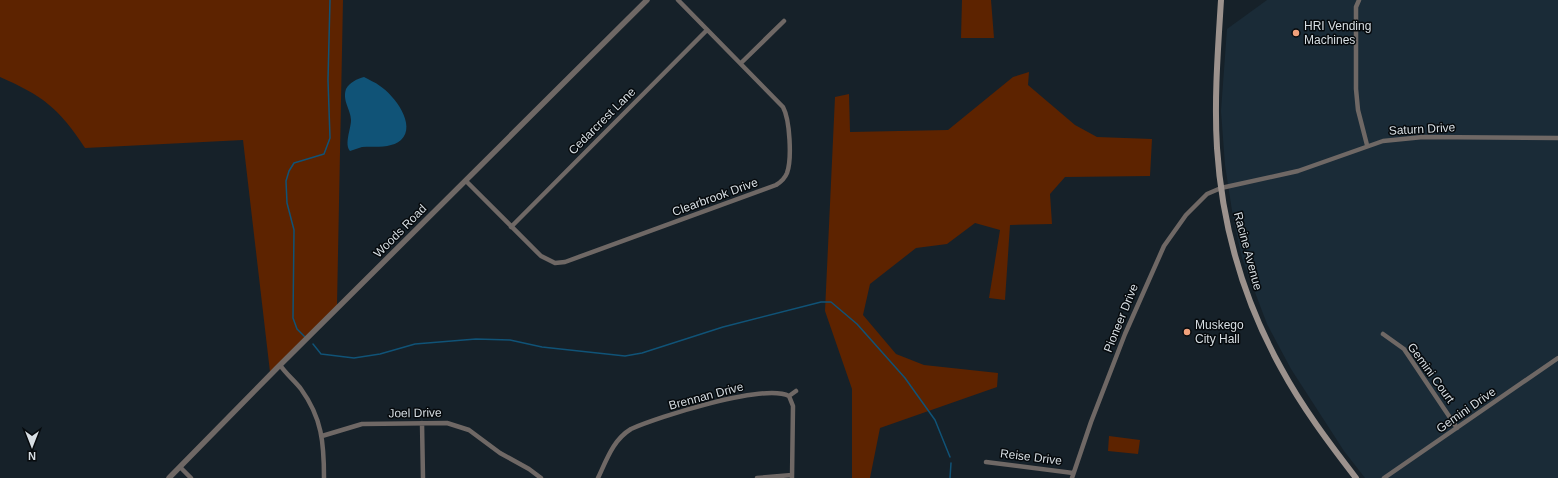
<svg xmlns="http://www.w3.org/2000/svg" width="1558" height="478" viewBox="0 0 1558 478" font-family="Helvetica,sans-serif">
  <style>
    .built { fill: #1a2b37 }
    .green { fill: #5d2300 }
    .water { fill: #105377 }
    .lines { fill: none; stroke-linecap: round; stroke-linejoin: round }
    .stream { stroke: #105377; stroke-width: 1.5 }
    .minor { stroke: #6f6865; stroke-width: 4.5 }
    .tertiary { stroke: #6f6865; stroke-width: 5.5 }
    .secondary { stroke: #9c928d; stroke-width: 6 }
    .poi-dot { fill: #f1a17b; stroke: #060a0d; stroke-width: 1.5 }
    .labels { text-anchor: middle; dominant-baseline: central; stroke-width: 3; stroke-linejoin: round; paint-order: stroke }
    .poi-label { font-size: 12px; fill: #d7dee3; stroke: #060a0d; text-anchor: start }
    .street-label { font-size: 12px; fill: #d7dee3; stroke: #060a0d }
  </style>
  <rect width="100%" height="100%" fill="#162129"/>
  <path class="built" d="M1267,0H1558V478H1365L1344,451L1291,369L1267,324L1242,258L1233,217L1225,165L1221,111L1227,29Z"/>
  <path class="green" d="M0,0H343L337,305L270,372L243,140L85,148C59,108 43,96 0,77Z
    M962,0H991L994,38H961Z
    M1029,72L1028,85L1075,125L1097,137L1152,139L1150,176L1065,177L1050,194L1052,224L1010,225L1005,300L989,298L1000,230L975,223L947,244L916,248L870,284L863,315L896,354L924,365L998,373L997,387L880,428L870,478H852V389L825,311L835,97L849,94L850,132L948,130L1013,77Z
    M1109,436L1140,440L1138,454L1108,451Z"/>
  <path class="water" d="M364,77C369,80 375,82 380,86C394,95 417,125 401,140C391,149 373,146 362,147C358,148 354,150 350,151C344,144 351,129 351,120C351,110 342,101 346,89C350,82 357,79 364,77Z"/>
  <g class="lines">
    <path class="stream" d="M305,337L297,329L293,318L294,230L287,203L286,181L289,171L294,163L324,154L330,138L328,80L330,0
      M313,344L321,354L354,358L380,354L415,344L476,339L510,340L542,347L625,356L642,353L723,327L821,302H831L857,324L905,378L935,420L950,457
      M950,478L951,463"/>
    <path class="minor" d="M1359,0L1356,7V89L1358,110L1367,145
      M741,63L784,21
      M466,181L541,256L555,263L565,262L776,185C781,182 785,178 787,173C792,159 790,120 783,107L678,0
      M511,227L707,30
      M1383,334L1404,349L1457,428
      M280,365C286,374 295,381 301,389C322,418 324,443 324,478
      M789,396L796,391
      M422,423L423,478
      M322,436L362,424L447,423L469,430L500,453L529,469L541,478
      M986,462L1073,473
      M180,467L191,478
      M598,478C607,459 613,440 631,429C658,417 764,383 789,396L793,406L792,478
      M757,478L792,475
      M1072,478L1091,422L1125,334L1164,246L1186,215L1207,194L1221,188L1298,171L1383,141L1423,137L1558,138
      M1384,478L1558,358"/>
    <path class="tertiary" d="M169,478L277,368L647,0"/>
    <path class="secondary" d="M1221,0C1218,49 1214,99 1217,148C1222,225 1244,301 1281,368C1302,407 1329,443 1356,478"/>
  </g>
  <g class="poi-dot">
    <circle cx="1296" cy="33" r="4"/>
    <circle cx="1187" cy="332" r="4"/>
  </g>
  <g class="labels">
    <g class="poi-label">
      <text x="1304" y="26">HRI Vending<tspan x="1304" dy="14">Machines</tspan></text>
      <text x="1195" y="325">Muskego<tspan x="1195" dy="14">City Hall</tspan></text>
    </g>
    <g class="street-label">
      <text transform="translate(602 121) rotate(-45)">Cedarcrest Lane</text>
      <text transform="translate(1422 129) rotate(-3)">Saturn Drive</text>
      <text transform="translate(715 197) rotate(-20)">Clearbrook Drive</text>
      <text transform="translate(400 231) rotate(-45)">Woods Road</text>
      <text transform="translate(1248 251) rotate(75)">Racine Avenue</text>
      <text transform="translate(1121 318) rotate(-68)">Pioneer Drive</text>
      <text transform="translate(1431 373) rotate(54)">Gemini Court</text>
      <text transform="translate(706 396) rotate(-15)">Brennan Drive</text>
      <text transform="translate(1466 410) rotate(-35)">Gemini Drive</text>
      <text transform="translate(415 413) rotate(-1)">Joel Drive</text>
      <text transform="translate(1031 457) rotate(7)">Reise Drive</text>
    </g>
  </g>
  <g transform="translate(32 446) rotate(180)" stroke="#060a0d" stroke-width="3" paint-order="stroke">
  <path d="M0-3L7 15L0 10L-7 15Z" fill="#d7dee3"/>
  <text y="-6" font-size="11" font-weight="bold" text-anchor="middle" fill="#d7dee3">N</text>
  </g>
</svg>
